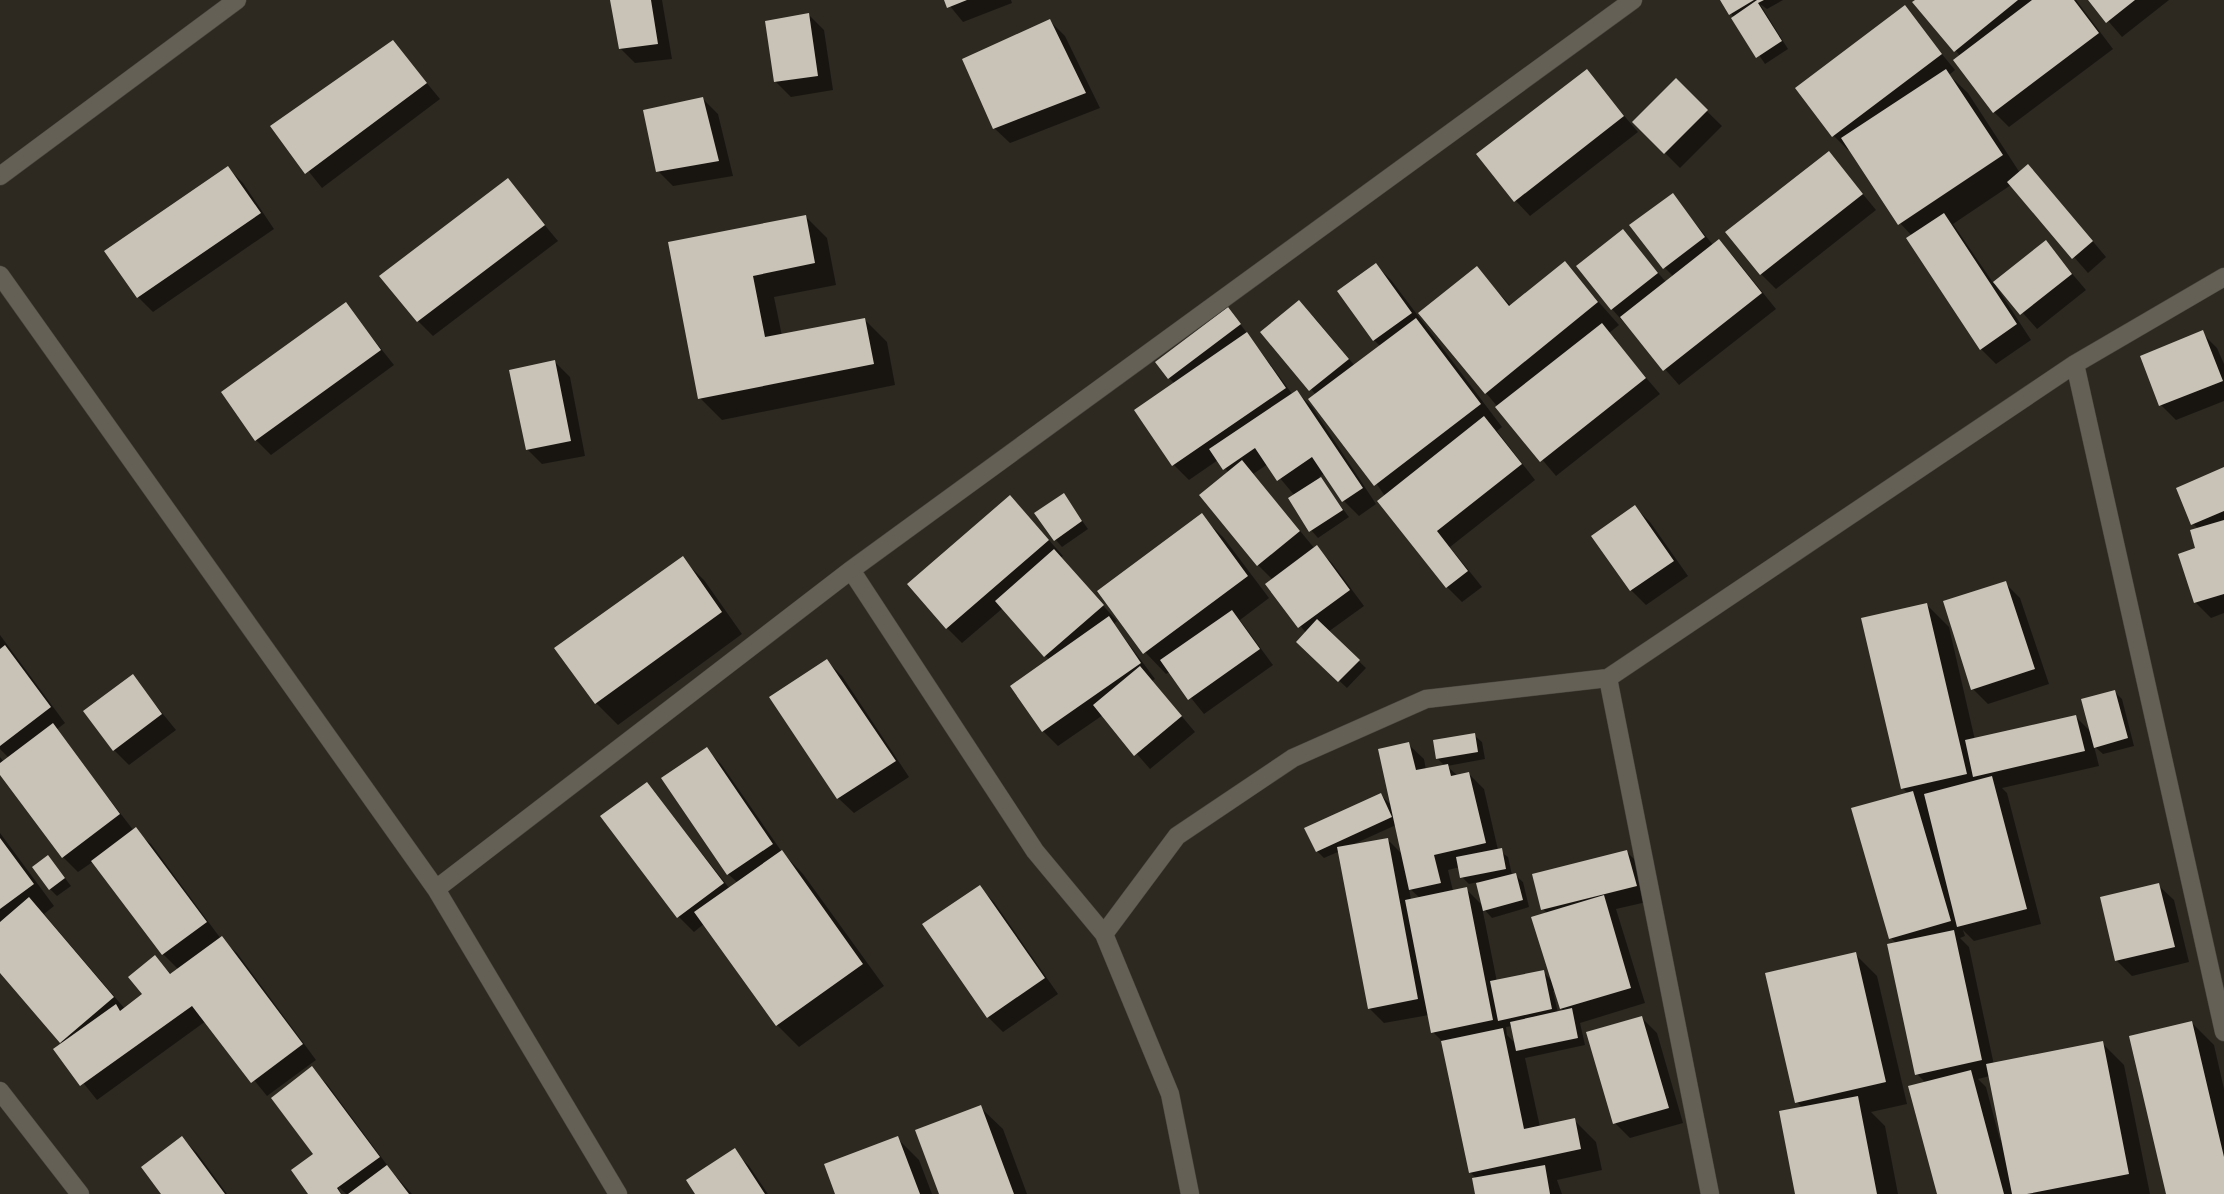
<svg xmlns="http://www.w3.org/2000/svg" width="2224" height="1194" viewBox="0 0 2224 1194" font-family="'Public Sans',sans-serif">
<style>
.shadow{fill:#0007;fill-rule:evenodd}
.building{fill:#c8c2b7}
.lines{fill:none;stroke-linecap:round;stroke-linejoin:round}
.minor-casing{stroke:#49453e;stroke-width:19}
.minor{stroke:#646056;stroke-width:18}
</style>
<rect width="100%" height="100%" fill="#2d2920"/>
<!-- shadow -->
<path class="shadow" d="M612,0h50l10,59 -37,4 -15,-15z
M945,0h66l1,3 -49,19z
M1722,0h61l-16,9 -7,-5 28,45 -23,15z
M1917,0h159l37,49 -104,78 -15,-15 -34,-56z
M2090,0h79l-47,37z
M1904,8l51,62 -6,5 19,18 52,80 23,9 63,75 -18,16 -77,-88 -58,39 41,60 52,-41 40,47 -49,39 -39,-44 -2,1 35,54 -35,24 -15,-15 -69,-113 -12,-13 -50,-74 -2,1 -15,-15z
M809,15l15,15 9,60 -42,7 -15,-15z
M1050,21l15,15 35,72 -90,35 -16,-15z
M393,42l47,57 -118,89 -49,-61z
M1586,71l52,61 -108,84 -15,-16z
M1676,81l46,45 -42,42 -46,-46z
M703,99l15,15 15,62 -60,10 -15,-15z
M1829,153l47,57 -100,79 -15,-15z
M228,168l15,15 31,46 -121,83 -15,-15z
M508,181l50,60 -125,95 -15,-15z
M1672,195l42,51 5,-5 15,16 42,52 -97,76 -67,-76 11,-77 43,50 8,-5 -10,-10z
M805,216l22,22 9,47 -62,12 8,39 83,-16 22,22 8,43 -173,35 -22,-22 -30,-155z
M1565,264l54,61 -10,8 7,6h-3l47,55 -104,82 -70,-83 -10,-124 35,37z
M1376,265l15,15 111,147 -5,4 38,49 -85,67 32,40 -20,15 -15,-15 -131,-192 -54,-63 52,-15 41,49 26,-19 -7,-7z
M346,305l48,60 -123,90 -15,-15z
M1235,317l58,78 4,-3 15,15 64,97 -17,12 -15,-15 -19,-28 -6,4 30,40 -31,21 -7,-8 -16,-34 -27,-32 -15,10 62,75 2,-1 15,15 32,43 -36,26 38,36 -19,20 -49,-46 8,-9 -39,-49 6,-4 -15,-15 -29,-92 -11,-13 -29,20 -15,-15 -38,-54 39,-27 -6,-6z
M2202,333l15,15 7,16v37l-48,19 -15,-15z
M555,362l15,15 15,79 -43,8 -15,-15z
M2224,469v144l-13,5 -16,-16 4,-73 -6,-5z
M1064,495l24,34 -26,18 -7,-8z
M1635,507l15,15 38,54 -42,29 -15,-15z
M1025,513l38,43 -3,2 57,63 -3,3 41,55 -3,2 43,51 -45,37 -47,-54 -45,31 -15,-15 7,-70 -47,-53 -41,35 -15,-15z
M1201,516l22,21 46,61 -29,22 33,45 -69,49 -34,-42 -4,2 -21,-22z
M682,559l22,21 38,54 -124,91 -22,-22 -39,-55z
M2005,583l15,15 29,86 -61,20 -15,-15z
M1927,605l22,22 26,113 101,-23 15,15 24,-40 7,7 12,47 -31,8 -9,-8 5,20 -97,22 5,5 34,131 -67,17 -11,-11 2,6 -5,2 9,9 25,118 108,-22 22,22 26,129h-212l-12,-111 -9,-9 -20,-130 -6,-6 18,-144 -6,-5zM1990,1076l13,63 -3,1 -14,-53 -8,-8z
M0,635l65,88 -9,7 78,101 17,13 70,95 16,14 79,107 -49,36 -61,-75 -109,79 -41,-51 7,-5 -63,-74v-137l54,73 -10,8 81,95 20,-15 10,-36 17,17 7,-5 -16,-16 -69,-93 -16,11 -15,-15 -63,-85v-15l4,5 5,-4 -9,-9z
M827,661l15,15 67,101 -55,36 -16,-15 -66,-100z
M132,676l44,54 -47,35 -15,-15z
M1474,735l8,7 3,17 -38,7 11,10 11,-2 15,15 14,61 10,7 4,18h3l8,7 6,25 -37,11 -10,-11 15,75 46,-10 10,10 -5,-68 -5,-5 84,-57 15,15 9,34 -35,8 29,94 -65,20 5,22 -60,13 15,69 34,-7 22,22 6,28 -45,10 5,14h-86l1,-15 -7,-7 -27,-130 -10,-10 -4,-17 -45,8 -15,-15 -29,-157 -16,7 -7,-7 64,-56 11,11 16,-62 16,15 2,11 19,-4 -7,-7zM1396,825l7,30 -16,-16 -33,5zM1460,867l2,10 7,7 9,-2 6,25 -18,-18 -13,2 -5,-21zM1409,888l11,10 -9,2zM1556,990l5,18 3,4 -6,1 -5,-22zM1512,1026l4,18 -9,-9 -1,-8z
M706,749l15,15 61,88 21,22 81,112 -85,61 -22,-22 -72,-102 -11,9 -15,-15 -32,-133 83,105 8,-6 -10,-9z
M55,865l16,21 -14,10 -7,-7z
M2158,885l16,15 15,62 -57,14 -15,-15z
M979,887l15,15 64,92 -55,38 -15,-15z
M1855,954l22,22 30,128 -36,8 14,14 13,68h-101l6,-86 -6,-6z
M1642,1018l15,15 26,90 -53,15 -15,-15z
M2192,1023l22,22 10,44v105h-56z
M312,1069l15,15 66,89 19,21h-66l-8,-8 3,8h-31l5,-39z
M981,1108l22,21 24,65h-86z
M182,1138l15,15 30,41h-63z
M897,1138l22,22 13,34h-95z
M734,1151l15,15 19,28h-71z"/>
<!-- building -->
<path class="building" d="M610,0h41l7,44 -39,5z
M944,0h23l-20,8z
M1720,0h34l-25,15z
M1757,0h7l-6,3 24,38 -26,17 -25,-40z
M1915,0h103l-64,52 -42,-50z
M2032,0h42l25,33 -106,80 -40,-53z
M2088,0h47l-29,23z
M1905,5l37,49 -110,83 -37,-49z
M809,13l9,63 -44,6 -9,-61z
M1050,19l36,74 -93,36 -31,-70z
M393,40l34,43 -122,91 -35,-48z
M1587,69l37,47 -110,86 -38,-48z
M1946,69l57,86 -105,70 -57,-87z
M1676,78l32,32 -44,44 -32,-32z
M703,97l16,64 -63,11 -13,-62z
M1829,151l34,43 -103,81 -35,-43z
M2028,164l65,77 -21,18 -65,-77z
M228,166l33,47 -124,85 -33,-47z
M508,178l37,47 -128,97 -38,-46z
M1673,193l32,44 -42,32 -34,-44z
M1944,213l73,111 -37,26 -74,-112z
M806,215l9,48 -62,13 12,61 100,-19 9,46 -176,35 -30,-157z
M1623,229l35,44 -47,37 -35,-44z
M1719,239l43,54 -99,78 -43,-54z
M2046,240l26,34 -52,41 -27,-33z
M1565,261l33,41 -113,92 -67,-81 59,-47 32,40z
M1376,263l36,50 -39,28 -36,-50z
M1299,300l50,59 -40,32 -49,-59z
M346,302l35,48 -126,91 -34,-49z
M1228,307l13,17 -73,55 -13,-17z
M1416,318l65,86 -107,82 -66,-87z
M1602,323l44,55 -106,84 -45,-55z
M2203,330l20,51 -64,25 -19,-50z
M1247,332l39,56 -114,78 -38,-56z
M555,360l16,81 -45,9 -17,-80z
M1297,390l66,98 -21,14 -30,-45 -35,24 -22,-33 -32,22 -14,-21z
M1484,416l38,48 -85,67 31,40 -22,17 -69,-87z
M1242,460l58,71 -43,35 -58,-71z
M2224,467v44l-33,14 -15,-37z
M1321,477l22,33 -34,22 -21,-34z
M1064,493l18,28 -28,20 -20,-28z
M1010,495l39,45 -103,89 -39,-45z
M1635,505l39,56 -44,30 -39,-55z
M1202,513l46,63 -105,78 -46,-63z
M2224,520v74l-30,9 -16,-49 17,-6 -5,-18z
M1317,545l33,45 -52,38 -33,-44z
M1054,549l50,56 -60,52 -49,-56z
M683,556l39,56 -127,92 -41,-56z
M2006,581l29,88 -64,21 -28,-89z
M1927,603l40,171 -66,15 -40,-171z
M1232,610l28,39 -72,51 -28,-40z
M1109,616l32,47 -99,69 -32,-46z
M1317,619l43,41 -22,22 -42,-40z
M5,645l46,62 -51,39v-97z
M827,659l69,102 -59,38 -68,-102z
M1140,666l42,50 -48,40 -41,-51z
M133,674l29,40 -49,37 -30,-40z
M2115,690l13,48 -34,10 -13,-49z
M2076,715l9,36 -112,26 -8,-37z
M53,723l67,91 -58,44 -62,-83v-12z
M1475,733l3,19 -42,7 -3,-19z
M1409,742l7,28 32,-6 3,12 18,-4 17,71 -52,12 7,28 -32,7 -31,-141z
M707,747l66,97 -46,31 -66,-97z
M1992,776l35,133 -70,18 -33,-133z
M647,782l77,101 -47,35 -77,-102z
M1913,791l38,130 -62,18 -38,-131z
M1381,793l11,24 -76,35 -12,-24z
M136,827l71,95 -45,33 -71,-94z
M0,838l34,46 -34,25z
M1388,838l30,161 -50,10 -31,-162z
M1502,848l4,21 -46,9 -4,-21z
M782,850l81,114 -87,62 -82,-114z
M1627,850l10,36 -96,24 -9,-36z
M48,855l17,23 -16,12 -17,-23z
M1516,873l7,27 -40,11 -7,-28z
M2159,883l16,64 -60,14 -15,-64z
M980,885l65,93 -58,40 -65,-94z
M1467,887l26,133 -62,13 -26,-133z
M1604,895l27,93 -71,21 -29,-92z
M29,897l85,100 -54,46 -60,-70v-51z
M1954,930l28,130 -67,15 -28,-131z
M222,936l81,108 -52,39 -59,-77 -112,80 -27,-37 63,-45 4,7 22,-17 -14,-17 27,-22 15,19z
M1856,952l30,130 -91,21 -30,-130z
M1544,970l8,39 -54,12 -8,-40z
M1572,1008l6,30 -62,13 -6,-29z
M1642,1016l27,92 -56,16 -27,-92z
M2192,1021l32,136v37h-58l-37,-158z
M1503,1028l21,101 51,-11 6,31 -112,24 -28,-132z
M2103,1041l26,133 -102,20h-15l-26,-130z
M312,1066l68,91 -43,31 4,6h-33l-17,-24 22,-16 -42,-56z
M1971,1070l33,124h-67l-29,-108z
M1858,1096l19,98h-82l-16,-83z
M981,1105l33,89h-75l-24,-64z
M182,1136l43,58h-64l-20,-27z
M898,1136l22,58h-85l-11,-30z
M735,1148l30,46h-70l-9,-14z
M387,1165l22,29h-61z
M1545,1165l5,29h-75l-3,-16z"/>
<g class="lines">
<!-- minor casing -->
<g class="minor-casing">
<path id="minor" d="M0,176l237,-176
M0,275l436,614 182,305
M2075,364l149,668
M851,570l184,281 69,83 66,160 20,100
M1608,678l102,516
M436,889l415,-319 782,-570
M1104,934l73,-98 116,-78 133,-59 182,-21 467,-314 149,-87
M0,1091l80,103"/>
</g>
<!-- minor -->
<use href="#minor" class="minor"/>
</g>
</svg>
